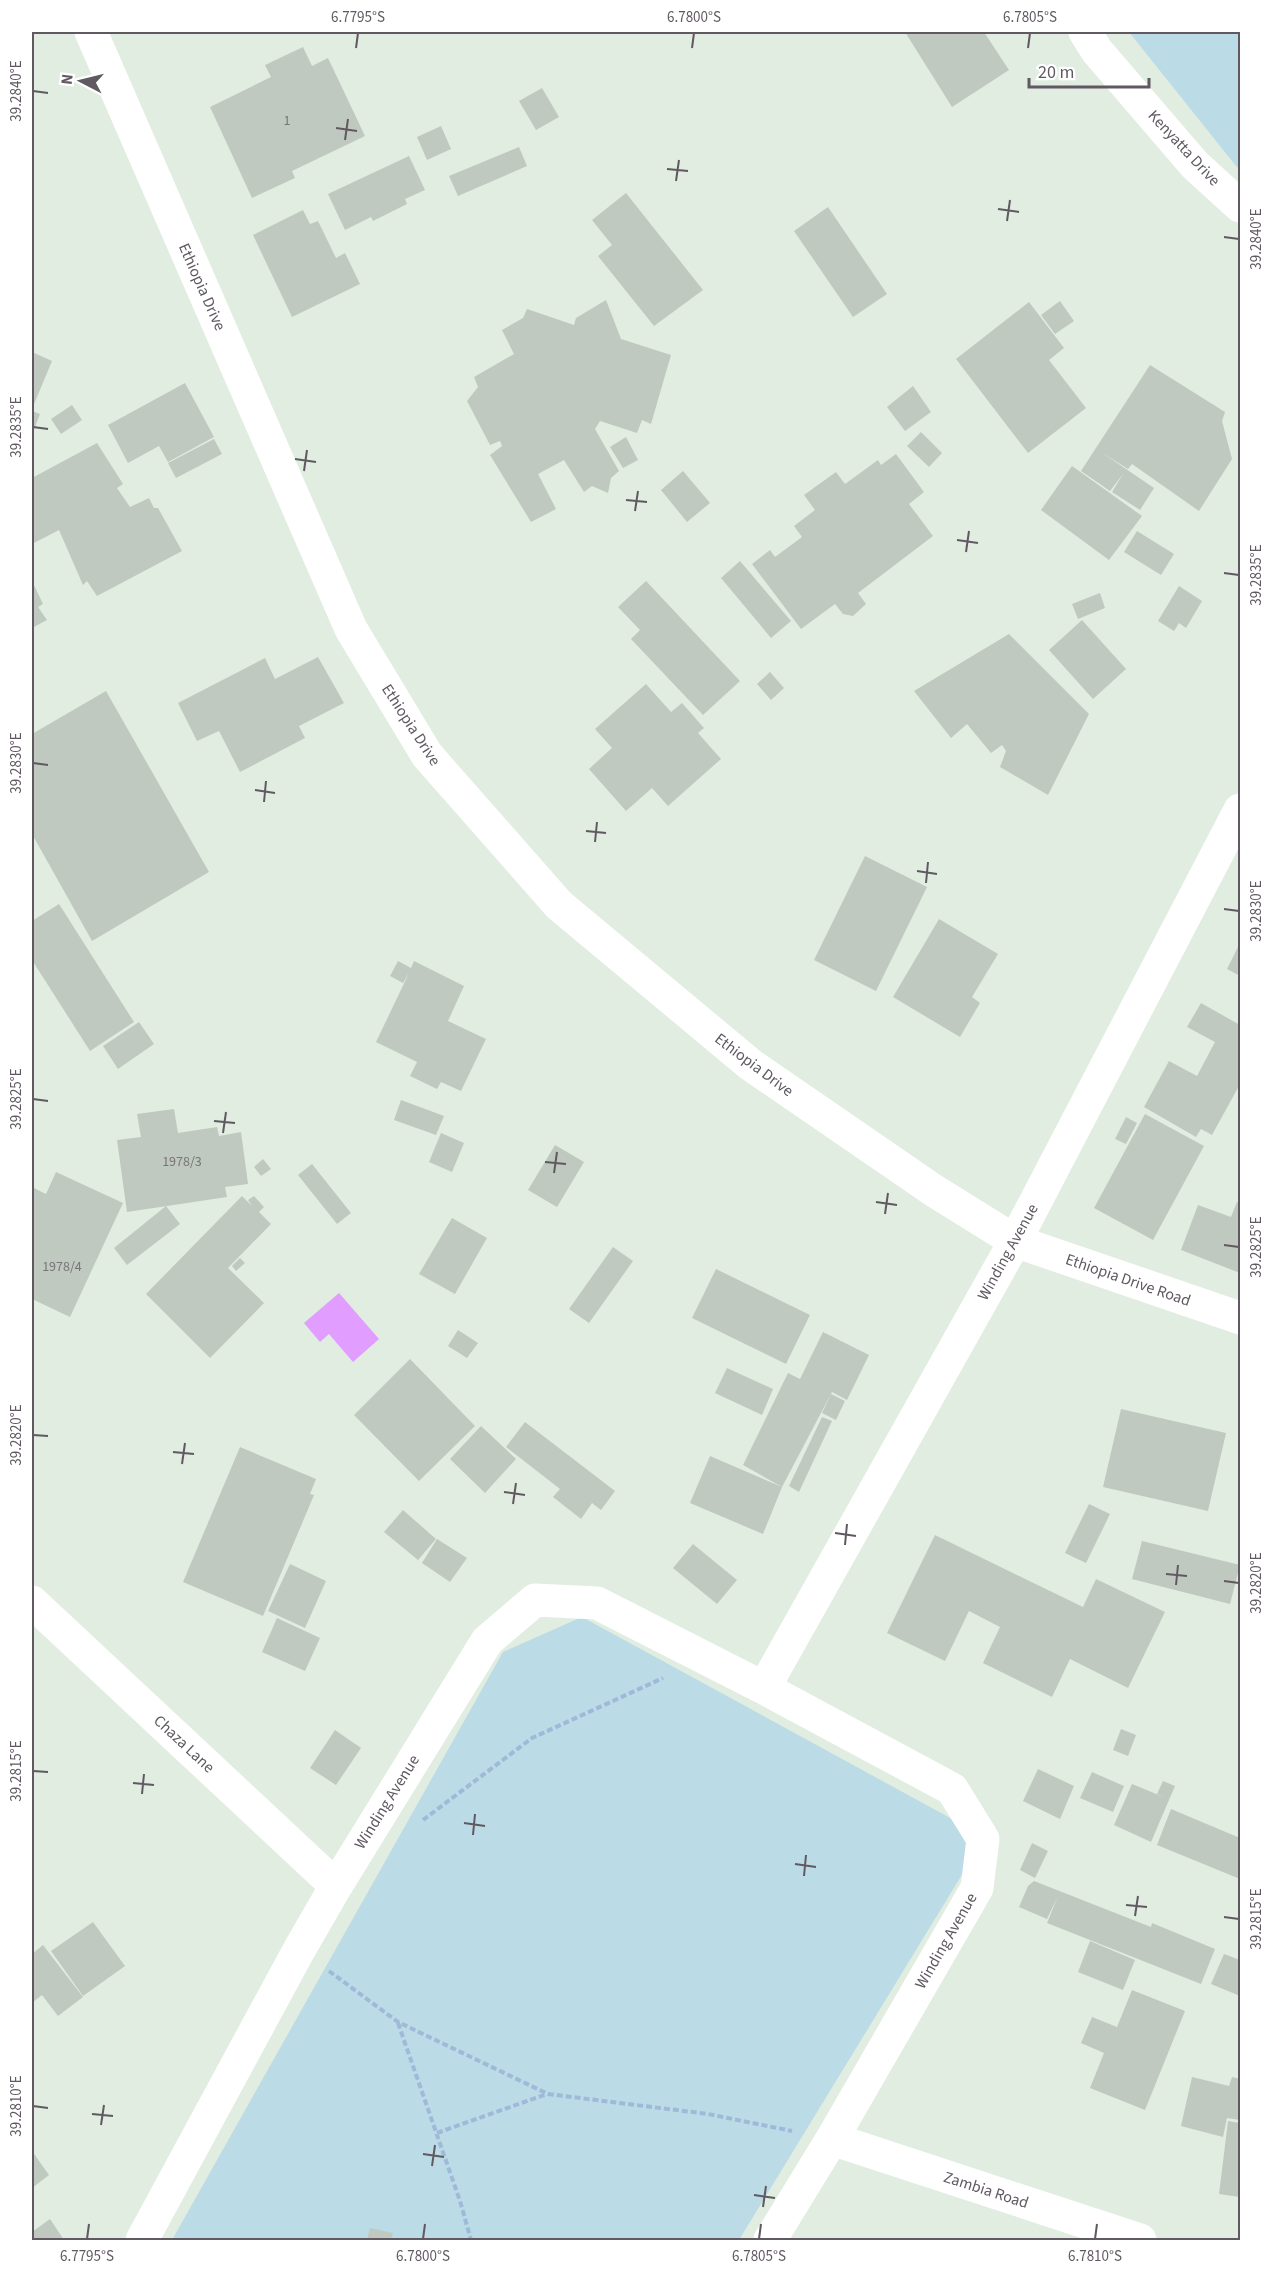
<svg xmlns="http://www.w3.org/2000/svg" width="1272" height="2272" viewBox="0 0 1272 2272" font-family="'Source Sans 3',sans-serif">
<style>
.green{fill:#bbdbe6}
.water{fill:#e19dff}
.building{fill:#c0c9bf}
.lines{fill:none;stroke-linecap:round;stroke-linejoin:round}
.path{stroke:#9ebad8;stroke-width:4;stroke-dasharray:6 3;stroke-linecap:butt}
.minor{stroke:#fff;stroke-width:33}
.ticks{fill:none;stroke:#605962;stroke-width:2}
.labels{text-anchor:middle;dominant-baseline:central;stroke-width:6;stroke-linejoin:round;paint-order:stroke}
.number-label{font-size:14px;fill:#787579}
.street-label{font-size:16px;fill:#605962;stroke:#fff}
.neatline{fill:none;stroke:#605962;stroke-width:2}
.ticks-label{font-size:15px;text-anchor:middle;fill:#605962}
</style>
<rect width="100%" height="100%" fill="#e0ede0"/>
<!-- green -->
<path class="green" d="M1129,32h111v137l-4,-3z
M582,1617l403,220 -246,403h-567l331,-588z"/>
<!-- water -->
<path class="water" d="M339,1293l40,46 -26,23 -24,-28 -9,8 -16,-19z"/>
<!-- building -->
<path class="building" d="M905,32h79l25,38 -57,37z
M303,47l9,19 16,-8 37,78 -73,35 3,7 -43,20 -42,-91 61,-30 -6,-12z
M542,88l17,29 -23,13 -17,-29z
M441,126l10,23 -24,11 -10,-23z
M519,147l8,19 -69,30 -9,-20z
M409,156l16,34 -20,9 2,5 -34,17 -2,-4 -26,13 -17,-36z
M626,193l77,97 -49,36 -56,-70 14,-11 -20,-25z
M828,207l59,87 -34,23 -59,-86z
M303,210l7,14 8,-3 18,37 9,-5 15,31 -68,33 -39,-82z
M606,300l15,39 50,16 -20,69 -9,-4 -5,13 -37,-12 -5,8 24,42 -8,7 -3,15 -16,-7 -8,6 -20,-32 -26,14 18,35 -25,13 -41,-67 12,-9 -2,-5 -10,4 -23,-44 11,-14 -4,-10 40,-23 -12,-24 21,-12 4,-9 47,16 2,-7z
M1060,301l14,20 -19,13 -14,-19z
M1029,302l35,46 -15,12 37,48 -58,45 -72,-94z
M32,352l20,9 -20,48z
M1150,365l75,47 -3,9 10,38 -33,52 -67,-47 -4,5 -27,-17 53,36 -14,22 -28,-18 11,-18 -13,17 -29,-20z
M185,383l29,54 -46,25 -9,-16 -31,17 -20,-38z
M913,386l18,26 -26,19 -18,-24z
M72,405l10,15 -21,14 -10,-15z
M32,411l8,3 -8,21z
M921,432l21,21 -13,14 -22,-21z
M626,437l12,23 -15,8 -13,-21z
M214,439l8,15 -46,24 -8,-15z
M97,443l26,41 -6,4 13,19 19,-9 5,10h4l24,43 -85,45 -10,-15 -4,4 -24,-55 -27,14v-66z
M896,454l28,38 -15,12 24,32 -75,57 8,11 -13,12 -10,-2 -8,-10 -34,25 -49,-65 18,-14 5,7 27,-20 -8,-11 21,-16 -11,-15 32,-23 9,12 33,-24 3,5z
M1072,466l70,50 -33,44 -68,-50z
M683,471l27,32 -23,19 -26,-32z
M1137,531l37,23 -13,21 -37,-23z
M740,561l51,60 -20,17 -50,-60z
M32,581l11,23 -5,3 9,13 -15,8z
M646,581l94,100 -37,34 -72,-76 9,-9 -22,-23z
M1179,586l23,15 -16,27 -7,-5 -5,8 -16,-10z
M1100,593l5,15 -27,11 -6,-15z
M1082,620l44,49 -33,30 -44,-49z
M1009,634l80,80 -41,81 -48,-28 6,-16 -4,-6 -11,8 -24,-29 -16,14 -37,-47z
M318,657l26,46 -45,23 6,12 -65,34 -21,-41 -22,10 -19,-38 87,-45 10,21z
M770,672l14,16 -13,12 -14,-16z
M646,684l25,28 11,-9 22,25 -6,5 23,26 -53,47 -16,-18 -26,23 -37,-42 23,-21 -17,-19z
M106,691l103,181 -117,69 -60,-107v-100z
M865,856l62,31 -51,104 -62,-31z
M59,904l75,118 -44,29 -58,-91v-39z
M939,919l59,35 -26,43 8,6 -20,34 -67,-40z
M1240,943v33l-13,-7z
M398,961l13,7 3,-7 50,25 -16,35 38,18 -25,52 -20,-9 -4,7 -27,-13 7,-14 -41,-20 33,-69 -6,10 -13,-7z
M1201,1003l39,22v59l-28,51 -11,-6 -5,8 -52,-30 25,-46 28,15 18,-34 -28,-15z
M139,1022l15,22 -36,25 -15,-23z
M401,1100l43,16 -8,19 -42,-15z
M174,1109l4,24 39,-6 2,9 22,-4 7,52 -23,3 2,10 -100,15 -10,-72 24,-3 -4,-23z
M1145,1114l59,32 -51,94 -59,-32z
M1126,1117l11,6 -11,21 -11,-5z
M441,1133l23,10 -12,29 -23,-10z
M555,1145l29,17 -27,45 -29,-17z
M263,1159l8,10 -10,7 -7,-9z
M312,1164l39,49 -14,11 -39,-49z
M56,1172l67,31 -53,114 -38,-18v-64l2,-5 -2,-1v-42l14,7z
M242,1196l10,10 -4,-6 6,-4 10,11 -5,5 12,12 -43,44 36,35 -54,55 -64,-64z
M1237,1202l3,1v70l-59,-23 17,-45 33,12z
M166,1206l14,18 -53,41 -13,-17z
M452,1218l35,20 -32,56 -36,-20z
M613,1247l20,14 -44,62 -20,-14z
M240,1258l5,5 -9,8 -4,-5z
M716,1269l94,46 -24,49 -94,-46z
M458,1330l20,13 -11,15 -19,-12z
M823,1332l46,23 -22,45 -15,-8 -50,95 -39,-22 45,-92 12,6z
M410,1359l65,67 -56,55 -65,-66z
M727,1368l46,21 -11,26 -47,-22z
M831,1394l14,7 -9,19 -14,-7z
M1121,1409l105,24 -18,78 -105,-24z
M822,1417l10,4 -33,71 -10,-6z
M525,1422l90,69 -14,19 -9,-7 -11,16 -28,-22 7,-8 -54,-42z
M481,1426l35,33 -31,34 -35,-34z
M240,1447l76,32 -6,15 4,1 -51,121 -80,-34z
M710,1456l72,31 -19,47 -73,-31z
M1089,1504l21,10 -24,49 -21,-10z
M403,1510l33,29 -18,21 -34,-28z
M935,1535l148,72 13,-28 69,33 -37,76 -58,-29 -18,38 -69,-34 17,-36 -31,-16 -24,50 -58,-28z
M437,1539l30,19 -17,24 -28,-19z
M1142,1541l98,24 -10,39 -98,-25z
M693,1544l44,36 -20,24 -44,-36z
M290,1564l36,17 -21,47 -37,-17z
M277,1618l43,20 -15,33 -43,-19z
M1121,1729l15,6 -8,21 -15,-6z
M335,1730l26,18 -25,37 -26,-17z
M1038,1769l36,17 -14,33 -37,-18z
M1092,1772l32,14 -11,26 -33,-14z
M1163,1781l12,5 -24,56 -37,-17 18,-41 34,14 -9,-4z
M1171,1809l69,29v41l-83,-34z
M1032,1843l16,8 -13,27 -15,-8z
M1034,1881l117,46 1,-4 63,26 -14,35 -154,-61 11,-27 -11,23 -28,-12 9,-21z
M93,1922l32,44 -42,30 -32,-45z
M1090,1941l45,19 -12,30 -45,-18z
M43,1945l40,52 -25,19 -16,-21 -10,8v-49z
M1224,1954l16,6v36l-29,-12z
M1132,1990l53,21 -40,99 -55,-22 14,-35 -23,-10 11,-26 25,10z
M1192,2077l37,9 3,-9 8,2v41l-13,-2 -4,19 -42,-11z
M1228,2121l12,2v74l-21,-3z
M32,2151l17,24 -17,13z
M50,2219l14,21h-32v-8z
M370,2228l23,5 -2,7h-24z"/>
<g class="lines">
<!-- path -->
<path class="path" d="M423,1820l109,-82 131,-60
M329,1971l69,51 150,72 160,20 84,17
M398,2023l62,178 11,39
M437,2133l110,-39"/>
<!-- minor -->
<path class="minor" d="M91,32l260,597 76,126 132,150 192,160 182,125 82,51 225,77
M1085,32l12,19 98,114 45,41
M32,1602l304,284
M764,1688l251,-447 225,-431
M832,2139l308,101
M142,2240l157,-290 37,-64 151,-245 48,-41 62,3 167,85 188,101 31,50 -6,49 -145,251 -62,101"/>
</g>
<!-- ticks -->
<path class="ticks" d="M356,48l2,-15M692,48l2,-15M1028,48l2,-15M33,91l15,2M336,128l21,3M345,140l3,-21M667,169l21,2M676,181l3,-21M998,209l21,3M1007,221l3,-21M1224,237l15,2M33,427l15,2M295,459l21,3M304,471l3,-21M626,500l21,2M635,511l3,-20M957,540l21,3M966,552l3,-21M1224,573l15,2M33,763l15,2M255,790l20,3M264,802l2,-21M586,831l20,2M595,842l2,-20M917,871l20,3M926,883l2,-21M1224,909l15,2M33,1099l15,2M214,1121l21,2M223,1133l3,-21M545,1162l21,2M554,1173l3,-21M876,1202l21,3M885,1214l3,-21M1224,1245l15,2M33,1435l15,1M173,1452l21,2M182,1464l3,-21M504,1492l21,3M513,1504l3,-21M835,1533l21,3M845,1545l2,-21M1166,1574l21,2M1224,1581l15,2M1176,1585l2,-20M33,1771l15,1M133,1783l21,2M142,1794l2,-20M464,1823l21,3M473,1835l2,-21M795,1864l21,3M804,1876l2,-21M1126,1905l21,2M1135,1916l3,-20M1224,1917l15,2M33,2106l15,2M92,2114l21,2M101,2125l3,-20M423,2154l21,3M432,2166l3,-21M754,2195l21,3M763,2207l3,-21M87,2239l2,-15M423,2239l2,-15M759,2239l2,-15M1095,2239l2,-15"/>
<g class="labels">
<!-- number labels -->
<g class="number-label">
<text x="287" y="121">1</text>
<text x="182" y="1162">1978/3</text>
<text x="62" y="1267">1978/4</text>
</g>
<!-- street labels -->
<g class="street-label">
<text transform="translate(1184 148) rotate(47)">Kenyatta Drive</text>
<text transform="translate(202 287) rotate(66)">Ethiopia Drive</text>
<text transform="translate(411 725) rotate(57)">Ethiopia Drive</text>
<text transform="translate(754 1065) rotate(37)">Ethiopia Drive</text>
<text transform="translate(1008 1252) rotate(-61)">Winding Avenue</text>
<text transform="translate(1128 1280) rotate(19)">Ethiopia Drive Road</text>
<text transform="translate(184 1744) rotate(43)">Chaza Lane</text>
<text transform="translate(387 1802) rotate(-58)">Winding Avenue</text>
<text transform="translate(946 1941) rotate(-60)">Winding Avenue</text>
<text transform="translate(986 2190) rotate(18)">Zambia Road</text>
</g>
</g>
<!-- border -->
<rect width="1272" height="2272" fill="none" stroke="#ffffff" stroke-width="66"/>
<!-- north arrow -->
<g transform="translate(81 81) rotate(277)" stroke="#ffffff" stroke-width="4.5" paint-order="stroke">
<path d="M0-4.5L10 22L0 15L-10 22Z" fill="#605962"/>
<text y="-9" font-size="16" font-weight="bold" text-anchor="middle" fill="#605962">N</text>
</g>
<!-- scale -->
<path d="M1029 78v9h120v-9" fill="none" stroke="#605962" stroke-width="3"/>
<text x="1038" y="78" font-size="18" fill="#605962" stroke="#ffffff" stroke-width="4.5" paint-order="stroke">20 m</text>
<rect x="33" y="33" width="1206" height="2206" class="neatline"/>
<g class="ticks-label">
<text x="358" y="22">6.7795°S</text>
<text x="694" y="22">6.7800°S</text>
<text x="1030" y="22">6.7805°S</text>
<text transform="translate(16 91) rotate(-90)" y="5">39.2840°E</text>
<text transform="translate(1256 239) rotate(-90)" y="5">39.2840°E</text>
<text transform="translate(16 427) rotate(-90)" y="5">39.2835°E</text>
<text transform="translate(1256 575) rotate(-90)" y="5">39.2835°E</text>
<text transform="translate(16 763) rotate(-90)" y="5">39.2830°E</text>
<text transform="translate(1256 911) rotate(-90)" y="5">39.2830°E</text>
<text transform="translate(16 1099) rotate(-90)" y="5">39.2825°E</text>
<text transform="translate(1256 1247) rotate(-90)" y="5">39.2825°E</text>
<text transform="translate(16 1435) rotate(-90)" y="5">39.2820°E</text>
<text transform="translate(1256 1583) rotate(-90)" y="5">39.2820°E</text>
<text transform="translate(16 1771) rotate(-90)" y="5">39.2815°E</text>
<text transform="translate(1256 1919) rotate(-90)" y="5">39.2815°E</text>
<text transform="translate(16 2106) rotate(-90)" y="5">39.2810°E</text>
<text x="87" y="2261">6.7795°S</text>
<text x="423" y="2261">6.7800°S</text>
<text x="759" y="2261">6.7805°S</text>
<text x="1095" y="2261">6.7810°S</text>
</g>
</svg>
